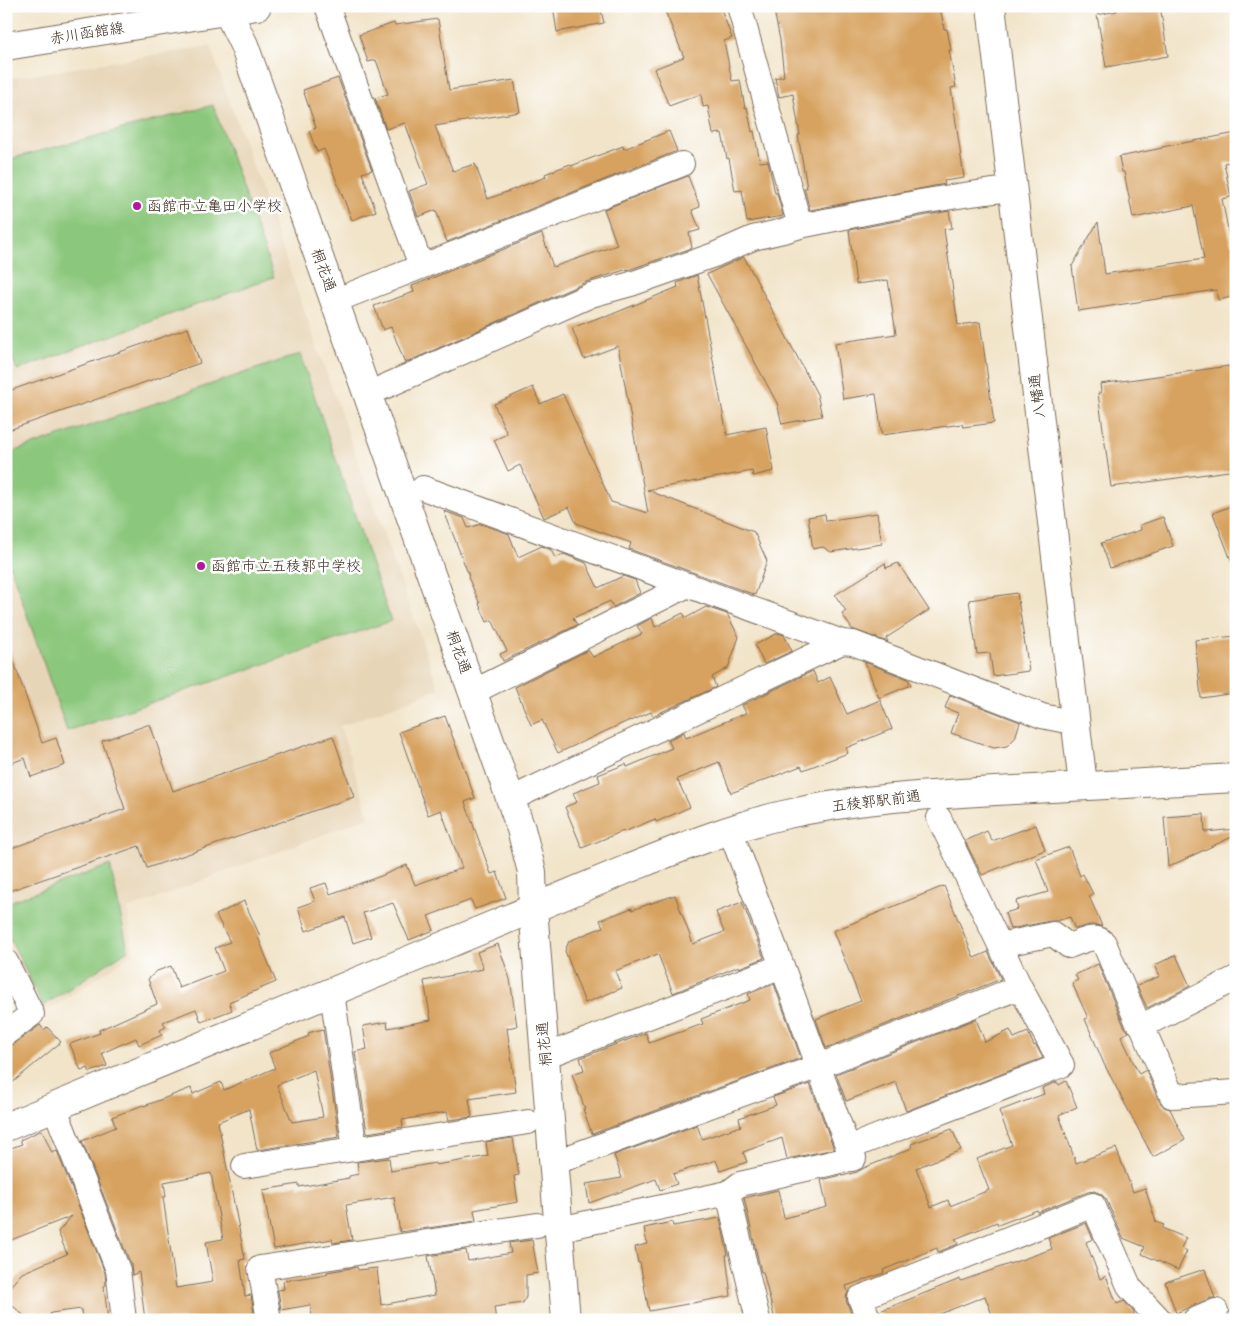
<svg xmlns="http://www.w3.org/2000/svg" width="1242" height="1326" viewBox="0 0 1242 1326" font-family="Sriracha,'Klee One',sans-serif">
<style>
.built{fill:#e7d5b7}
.green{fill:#8bc77c;stroke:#63784d}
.building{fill:#d7a25e;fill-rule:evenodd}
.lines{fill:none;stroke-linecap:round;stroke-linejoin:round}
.street-casing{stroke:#7b6b5a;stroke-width:26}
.secondary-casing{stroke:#7b6b5a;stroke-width:30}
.street{stroke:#fff;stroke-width:24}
.secondary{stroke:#fff;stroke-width:28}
.poi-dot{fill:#b5179e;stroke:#fff;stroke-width:2}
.labels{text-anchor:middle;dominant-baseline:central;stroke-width:5;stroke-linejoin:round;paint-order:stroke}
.street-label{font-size:15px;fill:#3b2a1e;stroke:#fff}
.poi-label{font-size:15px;fill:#3b2a1e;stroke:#fff;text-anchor:start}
</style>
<rect width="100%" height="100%" fill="#fff"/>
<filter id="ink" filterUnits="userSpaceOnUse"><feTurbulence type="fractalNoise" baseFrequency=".02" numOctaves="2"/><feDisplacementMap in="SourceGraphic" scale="10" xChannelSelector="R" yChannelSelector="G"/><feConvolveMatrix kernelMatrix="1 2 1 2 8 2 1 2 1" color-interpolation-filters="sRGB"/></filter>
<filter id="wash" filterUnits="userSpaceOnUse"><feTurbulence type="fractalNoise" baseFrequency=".0096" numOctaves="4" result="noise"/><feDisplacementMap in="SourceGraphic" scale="20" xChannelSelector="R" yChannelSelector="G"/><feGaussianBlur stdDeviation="1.12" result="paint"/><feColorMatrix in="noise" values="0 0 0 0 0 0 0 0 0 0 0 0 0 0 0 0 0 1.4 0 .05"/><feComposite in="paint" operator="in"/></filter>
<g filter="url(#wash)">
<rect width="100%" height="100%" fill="#f1e4c9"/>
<!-- built -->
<path class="built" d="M210,46l229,643 -99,37 29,91 -241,92 5,45 -92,61 -35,-69v-867z"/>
<!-- green -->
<path class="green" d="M213,105l61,172 -257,93 -11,-30v-180z
M300,354l91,267 -324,110 -61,-177v-100z
M110,865l18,85 -85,56 -37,-76v-27z"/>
<g id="blocks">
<!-- building -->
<path class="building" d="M553,6h47l4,17 -47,9z
M663,6h57l12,32 -8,3 8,40 8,-1 5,28 2,-1 5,25 2,-1 6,31 8,-1 7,32h2l6,23 -36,6 -5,-32 -7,1 -6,-33 -2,1 -5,-26 -9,1 -5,-28 -5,1 -2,-13 -32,12 -15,-37 30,-12z
M773,6h167l4,23h3l4,21h-2l7,37 -5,1 13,90 -20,3 1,3 -135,26 -6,-22h3l-9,-53h2l-7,-41 -14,3 -4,-19 9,-2 -4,-36z
M1117,6h43l8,50 -62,11 -9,-52 20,-4z
M438,19l11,71 65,-10 6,32 -85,14 18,45 22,-7 13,35 58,-22 -1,-3 25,-10 1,2 52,-20 1,3 45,-18 8,20 -230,91 -11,-32 -18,7 -9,-26 19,-7 -23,-61 -19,6 -11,-31 13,-4 -12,-34 -8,2 -9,-27 35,-12 1,2z
M338,78l34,92 -10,3 14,38 -24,9 -28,-71 -7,3 -8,-21 7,-3 -13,-38z
M1236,133v28l-12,2 7,34 -9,2 9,46 2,-1 3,13v39l-18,4 -2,-10 -138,21 -6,-45 26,-44 7,52 99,-15 -11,-53 -60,12 -9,-46h-2l-3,-15 43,-9v-1z
M688,176l12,31 -8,3 8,20 -11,3 3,15 -64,22v-1l-42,13 -181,81 -14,-36 -8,3 -9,-24 40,-14 -2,-6 130,-52 11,33 64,-22 -13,-36z
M949,211l3,17 -8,1 14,96 22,-3 14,101 -31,4 -1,-3 -80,11 -6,-41 -33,5 -8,-56 61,-9 -8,-54 -32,4 -7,-54z
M744,257l73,137 5,22 -40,8 -5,-21 -70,-129z
M697,275l30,160 39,-8 8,44 -21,5 -1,-5 -105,19 107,42 13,29 -12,34 -126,-46 2,-6 -55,-20 -7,-16 -25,11 -24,-53 -12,6 -14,-31 13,-6 -13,-30 39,-17 7,17 23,-10 48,108 37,11 -30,-167 -34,13 -12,-31 31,-12v2l75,-31 -1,-4z
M188,328l12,35 -194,68v-39z
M1236,365v105l-125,17 -13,-94h3l-1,-9z
M1236,504v64h-2l-21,-55z
M444,511l20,7 4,10 13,-4 28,10 9,23 24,-11 9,4 4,8 9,-4 22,9 12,25 25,-12 12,4 5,13 -27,14 -3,-6 -37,17 4,7 -74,36 -3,-7 7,-3 -15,-31 -5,2 -8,-18h1l-12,-27 1,-1z
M877,513l5,31 -51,8 -8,-5 -10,2 -5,-32 17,-3 1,7z
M1163,517l10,29 -63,22 -9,-25 40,-13 -1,-5z
M885,563l1,5 12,-5 31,47 -43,28 2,4 -36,-13 -10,-15 4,-3 -11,-16z
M1017,593l12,78 -36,5 -3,-23 -13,1 -8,-54z
M706,607l21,7 12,23 -11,31 -16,9 4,10 -59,27 -4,2 -2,-4 -20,9 -1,-1 -72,33 -16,-33 -11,5 -16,-38 73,-37 5,7 49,-23 -5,-8 15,-8 3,9 28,-14 3,5z
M778,633l6,2 8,16 -28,13 -9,-19z
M1236,636v19h-3l3,27v11l-35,5 -6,-58z
M6,648h3l33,95 14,-5 9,27 -34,12 -6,-19 -19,7z
M865,662l43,17 3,6 -32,13z
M813,671l5,12 12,-6 17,37 33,-14 12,29 -46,19 2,5 -45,17 -2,-4 -70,27 -12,-31 -42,17 13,28 -34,15 -1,-3 -31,13 -1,-1 -41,17 -17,-41 12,-5 -4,-9 27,-11 -2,-7 28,-11 1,3 45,-19 -4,-8 16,-8 2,6 60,-25 -4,-8z
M950,695l70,27 -5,16 -8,8 -13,2 -43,-15 7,-20 -13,-5z
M445,716l30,82 -10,4 26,72 6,-2 9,26 -31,11 -4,-9 -43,16 6,14 -25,10 -16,-37 -30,10 8,24 -18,6 -8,-26 -39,14 -8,-24 17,-6 -5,-13 16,-5 4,11 51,-18 26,-11 8,20 47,-17 -21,-58 -13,5 -29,-83z
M150,724l23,67 160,-55 21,61 -207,71 -8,-22 -133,46v-42l119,-41 -23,-68z
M1204,814l1,18 31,-3v6l-68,32 -4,-50z
M1036,825l9,25 -49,19 -14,6 -17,-34 22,-10 5,10z
M1069,847l11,29 3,-2 10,20 -4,2 13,30 -12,-1 -15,4 -5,-12 -13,4h-7l-40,8 -5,-16 13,-4 -2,-8 32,-9 -12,-33z
M944,886l30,72 14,-6 13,27 -175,69 -10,-29 45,-18 -28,-70z
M675,895l18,49 31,-12 -8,-20 26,-10 22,56 -25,10v-2l-66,27 -15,-39 -43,17 7,17 -37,15 -20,-52 4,-10 34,-14 -3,-7 32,-12v2z
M244,901l16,35 -2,1 18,45 -47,20 3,8 -31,12 -5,-13 -33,13 3,5 -6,3 2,5 -23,10 -3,-7 -34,15 5,13 -17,6 -2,-4 -7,3 -11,-27 30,-11 -1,-3 58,-26 -9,-25 9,-8 14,-5 8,22 45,-17 -9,-23 15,-6 -14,-27z
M498,944l12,35 7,47 -10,2 9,64 -47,7 3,18 -23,3 -2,-8 -45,8 1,7 -36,6 -12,-81 12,-3 -4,-23 24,-4 1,6 43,-8 -7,-39 59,-12 -6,-17z
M1176,955l14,31 -43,22 -10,-22 23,-10 -5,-11z
M1098,964l26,62 5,6 -8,4 18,38 7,-4 13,31 5,6 6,2 15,31 -32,17 -49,-93 -19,-45 3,-1 -16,-35 6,-3 -3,-5z
M774,984l27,74 -209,76 -9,-25h2l-13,-35 12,-4 -4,-12 66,-25 3,10 54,-19 -2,-5 49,-19 -2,-6z
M976,1019l9,23 25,-12 4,8 14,-6 6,14 2,-1 7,13 -137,53 -10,-29 -50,19 -10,-27z
M40,1025l4,5 3,-3 14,15 -55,46v-41l8,-3z
M323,1029l16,108 -82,13 -8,-41 -31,13 27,137 -5,1 5,36 6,-1 4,25h-110l-6,-48 -7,3 -1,-10 -49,-124 34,-14 -4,-10 31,-12 1,1 47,-18 2,6 28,-12 3,8 51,-22 -6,-15 40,-17 -1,-3zM314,1070l9,47 -31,5 -15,-37zM211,1173l12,66 -17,3 7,40 -37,6 -13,-91h3l-2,-15z
M1066,1081l11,26 -18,8 17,48 40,-15 17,44 12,-4 11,34 8,3 -2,3 24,10 -5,10 6,3 -9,19 -36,-16 3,-7 -22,-9 -17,-39 -5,-5 -7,-3 -6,1 -50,20 -1,-2 -39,15 -1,-3 -42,17 3,5 -20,8 -1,-4 -54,22 1,3 -38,13 2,6 -2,5 1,6 7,17h-79l-12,-48h-2l-17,-74 34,-8 6,28 43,-11 -6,-27 21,-5v1l15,-4 7,-4 48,-20 -1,-4 41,-15 9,21 -45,18 15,39 17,-7 2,6 39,-16 -12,-31 35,-14 -13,-34 45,-17 -2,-6 15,-6 2,3z
M810,1084l24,65 -47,10 -5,-21 -39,14 4,10 -27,9 -4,-11 -43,14 4,10 -9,3 -8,3 -4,-11 -67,24 -3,-19 36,-6 -8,-23 83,-30 5,14 39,-13 -2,-8 37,-13 -3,-8z
M42,1130l10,23 5,-2 48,122 1,12 -2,1 4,34h-26l-1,-11 -30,4 -6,7h-16l-23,-20v-9l16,-18 45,-19 -9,-22 14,-16 -66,26v-92l16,-6 -2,-4z
M513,1138l6,37 -5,1 4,26 -44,8 2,11 -76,11 -6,-35 -48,8 6,35 -19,3 -1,-4 -58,10 -11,-59 36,-6v3l50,-9v-2l10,-2 -2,-12 32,-4 2,13 44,-8 1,2 52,-9 -2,-14z
M720,1218l8,37h-2l5,41 -82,15 -9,-48h-2l-3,-16 12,-3 -3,-16 28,-6 1,4z
M1086,1223l7,16 -7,3 14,37 6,-3 11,28 7,-3 9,10 3,9h-142l-9,-24 -60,24h-43l-2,-9 80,-32 1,2 91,-32 -4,-11z
M532,1240l6,33 -12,2v22l-3,6 -29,4 2,13h-183l-3,-15 -29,5 -3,-20 6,-1 -1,-8 44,-7v-2l30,-5 1,3 19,-2 4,37 54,-10 -7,-39 38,-6 2,11 43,-8 -2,-10z
M1205,1269l10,29h-4l-35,15 -11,-31z"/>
</g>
</g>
<g filter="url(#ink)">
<use href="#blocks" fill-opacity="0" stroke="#7b6b5a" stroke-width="1"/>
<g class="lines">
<!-- street casing -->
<g class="street-casing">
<path id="street" d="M327,6l94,260
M739,6l61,220
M334,301l348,-137
M368,394l223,-99 40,-11 83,-29 39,-17 34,-8 13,-4c71,-14 141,-30 212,-37
M423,488l419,154 11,1 189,73 34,7
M473,692l215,-107
M511,799l331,-157
M730,830l52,136 70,193
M1000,945l53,-11 16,12c12,-4 26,-13 35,-3l33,78 5,5 30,70 64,-4
M6,962l26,52 -26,19
M332,993l23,156
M1142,1026l94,-48
M545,1056l237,-90
M54,1106l64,164 6,50
M848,1148l214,-83 -42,-78 -81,-169
M553,1163l266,-97 201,-79
M244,1166l284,-44
M728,1193l30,127
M559,1229l169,-36 12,-9 114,-26
M269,1320l-9,-52 277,-43
M869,1320l-9,-22 233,-93 37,83 30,32
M1195,1320l21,-9"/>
</g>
<!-- secondary casing -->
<g class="secondary-casing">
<path id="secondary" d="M225,6l19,39 277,784 11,43 1,36 33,412
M991,6l92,779
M6,46l251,-40
M6,1127c140,-59 281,-115 420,-174 68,-29 136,-57 204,-85 50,-20 101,-41 153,-53 70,-16 142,-20 213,-24 80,-5 160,-9 240,-13"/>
</g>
<!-- street -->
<use href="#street" class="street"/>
<!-- secondary -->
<use href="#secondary" class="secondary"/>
</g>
</g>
<!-- markers -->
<g class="poi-dot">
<circle cx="137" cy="206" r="5"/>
<circle cx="201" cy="566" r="5"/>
</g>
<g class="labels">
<!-- street labels -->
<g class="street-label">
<text transform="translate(87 33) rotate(-9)">赤川函館線</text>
<text transform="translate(324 270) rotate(70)">桐花通</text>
<text transform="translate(1037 396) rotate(-97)">八幡通</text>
<text transform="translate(459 652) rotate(70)">桐花通</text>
<text transform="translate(876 801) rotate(-7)">五稜郭駅前通</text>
<text transform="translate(544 1044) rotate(-95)">桐花通</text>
</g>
<!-- poi labels -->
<g class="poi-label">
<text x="147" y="206">函館市立亀田小学校</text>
<text x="211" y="566">函館市立五稜郭中学校</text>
</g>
</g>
<!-- margin -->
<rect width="1242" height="1326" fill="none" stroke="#fff" stroke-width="25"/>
</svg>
